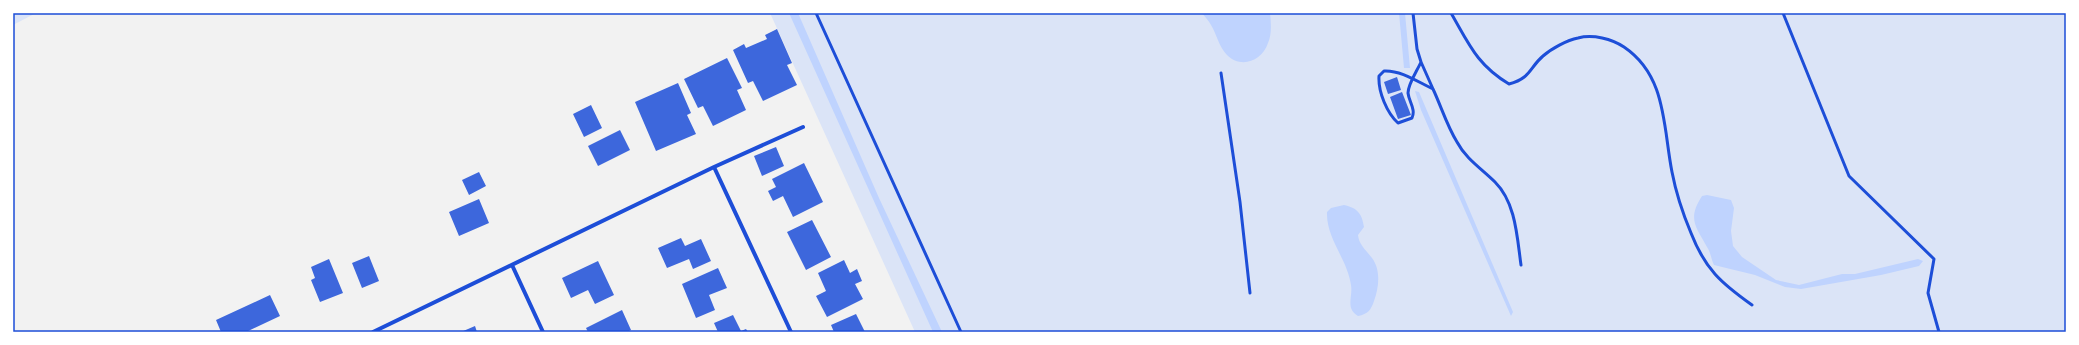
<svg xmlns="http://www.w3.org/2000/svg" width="2079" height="345" viewBox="0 0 2079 345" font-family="'Varela Round',sans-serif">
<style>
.green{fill:#dbe4f7}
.water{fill:#bfd3fe}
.building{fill:#3d67dc}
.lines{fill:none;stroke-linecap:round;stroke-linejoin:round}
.service{stroke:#1d4ed8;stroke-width:3}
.minor{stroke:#1d4ed8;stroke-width:4}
.neatline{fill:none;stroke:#1d4ed8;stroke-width:1.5}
</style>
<rect width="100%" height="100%" fill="#f2f2f2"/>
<!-- green -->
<path class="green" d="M13,13h23l-23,12z
M770,13h1296v319h-1151z"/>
<!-- water -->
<path class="water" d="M789,13h9l81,185 63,134h-9z
M1202,13h68c1,10 2,21 -2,30 -6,18 -27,26 -41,12 -8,-8 -10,-20 -16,-30 -2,-4 -6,-8 -9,-12z
M1399,13h6l5,55h-6z
M1415,91l4,1 94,220 -2,4 -90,-206z
M1707,195l24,5 3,8 -3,23 2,15 9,11 34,23 23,5 43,-11h13l63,-15 5,2 -4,5 -38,9 -80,14 -16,-2 -30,-12 -41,-10c-3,-6 -3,-12 -7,-18 -11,-20 -20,-28 -5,-51z
M1344,205c13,3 18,8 20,22l-6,8c1,10 8,15 14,23 9,12 7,29 2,43 -3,9 -6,13 -16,15 -13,-8 -5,-19 -7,-31 -4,-27 -25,-46 -24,-73l4,-4z"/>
<!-- building -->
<path class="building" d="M777,29l15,34 -5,2 10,20 -34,16 -10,-20 -5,2 -15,-33 11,-6 2,4 21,-9 -2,-4z
M727,58l15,30 -5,2 9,20 -33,16 -10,-20 -5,2 -14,-29z
M1397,77l4,13 -13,4 -4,-12z
M678,83l13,30 -4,2 9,19 -40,17 -21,-49z
M1402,92l9,23 -13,4 -8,-22z
M591,105l11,23 -18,9 -11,-23z
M620,130l10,20 -32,16 -10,-20z
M776,147l8,19 -22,10 -8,-20z
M804,163l19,39 -30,15 -10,-21 -10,5 -5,-10 8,-4 -4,-8z
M479,172l7,14 -17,9 -7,-15z
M479,199l10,24 -30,13 -10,-24z
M812,220l19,37 -25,13 -19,-38z
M681,238l4,8 16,-7 10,22 -18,8 -4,-10 -22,9 -9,-20z
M369,256l10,25 -17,7 -10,-25z
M329,259l14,34 -23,9 -9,-22 4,-2 -4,-11z
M844,260l6,13 7,-4 5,12 -7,3 8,15 -36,18 -11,-21 10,-5 -8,-18z
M598,261l16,34 -19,9 -7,-14 -17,8 -9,-20z
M718,268l9,20 -18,7 6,15 -19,8 -14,-34z
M270,295l10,21 -34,16h-25l-5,-12z
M622,310l9,20 -4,2h-39l-2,-4z
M856,314l9,18h-31l-3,-7z
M733,315l8,16 5,-2 2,3h-30l-4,-9z
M475,326l2,6h-16z"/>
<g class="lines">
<!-- service -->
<path class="service" d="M816,13l145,319
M1413,13l4,36 4,13
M1451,13c18,31 26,52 58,71 22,-6 20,-16 34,-28 8,-7 24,-16 35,-18 15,-4 34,1 46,9 43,29 39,80 48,125 4,21 11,42 19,61 14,36 30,50 61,72
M1783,13l66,163 85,83 -6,34 11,39
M1221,73l19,129 10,91
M1433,89l-12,-27c-4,9 -13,22 -13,31 1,9 8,16 4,25l-14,5c-11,-10 -20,-31 -19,-47l5,-5c17,-1 34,11 49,18 8,17 14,37 24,53 9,17 25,27 38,40 21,21 22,55 26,83"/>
<!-- minor -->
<path class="minor" d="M714,167l77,165
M512,265l31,67
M373,332l341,-165 89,-40"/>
</g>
<!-- border -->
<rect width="2079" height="345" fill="none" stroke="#ffffff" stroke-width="28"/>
<rect x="14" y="14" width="2051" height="317" class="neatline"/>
</svg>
